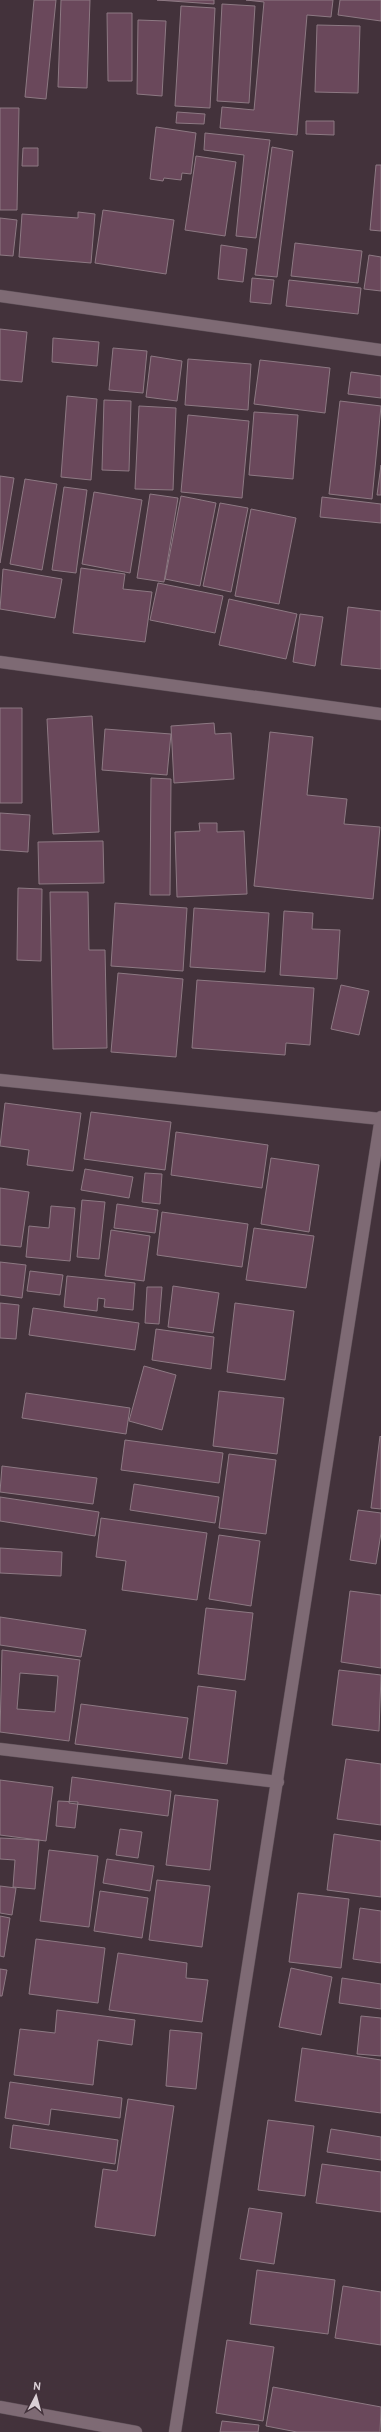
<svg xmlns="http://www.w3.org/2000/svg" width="381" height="2432" viewBox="0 0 381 2432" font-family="Overpass,sans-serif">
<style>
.building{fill:#6a485b;stroke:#8d7983;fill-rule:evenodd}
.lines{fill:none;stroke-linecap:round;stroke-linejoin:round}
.street-casing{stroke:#5e5058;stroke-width:13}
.street{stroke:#7e6a74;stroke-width:12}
</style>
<rect width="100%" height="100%" fill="#43323b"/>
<!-- building -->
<path class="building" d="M34,0h22l-10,99 -21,-2z
M61,0h29l-3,88 -29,-1z
M157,0h57v4z
M246,0h87l-2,17 -24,-2 -10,120 -77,-7 2,-21 32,3 10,-108z
M340,0h41v21l-43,-6z
M222,4l33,2 -6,97 -32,-2z
M181,6l34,2 -5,100 -35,-2z
M107,13h25v68h-24z
M138,20l28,1 -4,75 -25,-2z
M317,25l43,1 -2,67 -43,-1z
M0,108h19l-2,102h-17z
M177,112l28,2 -1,10 -28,-1z
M306,121h28v14l-28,-1z
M156,127l40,6 -5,41 -9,-1 -1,7 -17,-2 -1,3 -13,-2z
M205,133l65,7 -14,98 -20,-2 8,-81 -40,-5z
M272,147l21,4 -16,126 -22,-2z
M23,148h15v18h-16z
M196,156l40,6 -11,74 -40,-6z
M376,165h5v66l-11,-1z
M103,210l71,10 -8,54 -71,-11z
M78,212l17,2 -4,49 -72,-6 3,-43 56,4z
M0,218l17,2 -4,36 -13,-1z
M295,243l67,8 -4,32 -67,-7z
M221,245l26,4 -4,33 -25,-3z
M369,255l12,2v34l-17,-2z
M252,278l22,2 -3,24 -21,-2z
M289,280l72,8 -3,26 -72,-8z
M0,329l27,3 -5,50 -22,-2z
M53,338l46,4 -2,24 -45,-4z
M113,348l34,3 -4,42 -34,-3z
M151,356l31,5 -5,40 -31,-4z
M188,359l63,5 -3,46 -63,-5z
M260,360l70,8 -5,45 -71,-9z
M351,372l30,4v22l-33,-4z
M67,396l30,3 -6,81 -30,-3z
M104,400l27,1 -2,70 -27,-1z
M340,401l41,5 -9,93 -43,-5z
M139,406l37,2 -3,82 -38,-1z
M254,412l44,3 -5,64 -44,-4z
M188,415l61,6 -7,77 -61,-6z
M381,465v30h-4z
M0,476l14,2 -14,85z
M25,479l32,5 -15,86 -32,-6z
M64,487l23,3 -11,83 -24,-3z
M94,492l48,8 -12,73 -48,-9z
M150,494l28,4 -14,84 -27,-4z
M181,496l35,7 -16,83 -35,-7z
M322,497l59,7v19l-61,-6z
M220,503l28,5 -17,84 -28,-6z
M251,509l45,9 -17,86 -44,-8z
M81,568l44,6 -2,15 29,3 -7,50 -72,-9z
M3,569l59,10 -7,39 -55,-9z
M158,583l65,13 -8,37 -65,-13z
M229,599l68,15 -11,45 -67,-14z
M348,607l33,4v58l-40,-4z
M300,614l23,3 -8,49 -22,-4z
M0,708h22v95h-22z
M92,716l7,116 -46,2 -6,-115z
M214,723l1,11 16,-1 3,46 -60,4 -3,-57z
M105,729l66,5 -4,41 -65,-5z
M270,732l43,5 -6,58 40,4 -3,25 36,3 -7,72 -119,-13z
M151,778l20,1 -1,116h-20z
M0,813l30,2 -2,37 -28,-2z
M199,823h18v9l27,-1 3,63 -70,3 -2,-65 25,-1z
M103,841l1,42 -65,1 -1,-42z
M18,888l24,1 -1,72 -24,-1z
M50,892h38l1,58h16l2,98 -54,1z
M115,903l72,5 -4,63 -72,-5z
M194,908l75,5 -4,59 -75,-5z
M284,911l29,2 -1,16 28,1 -3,49 -57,-4z
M118,973l65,6 -7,78 -65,-5z
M197,980l117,8 -4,57 -24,-2 -1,12 -93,-7z
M341,985l28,6 -10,44 -28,-6z
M5,1103l76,10 -8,58 -46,-6 2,-15 -29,-4z
M91,1112l80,10 -6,48 -81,-11z
M176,1132l92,13 -6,43 -91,-13z
M271,1158l48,7 -10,67 -48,-8z
M85,1169l48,8 -4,21 -48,-8z
M145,1173l17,1 -2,30 -18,-2z
M0,1188l29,4 -8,55 -21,-2z
M82,1200l23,2 -6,57 -22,-2z
M117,1204l41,6 -3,23 -41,-5z
M51,1206l24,2 -5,53 -44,-4 3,-31 20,2z
M162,1212l86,12 -6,43 -85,-12z
M254,1228l60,8 -8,52 -60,-8z
M111,1230l39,6 -6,45 -39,-5z
M0,1262l26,3 -4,33 -22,-3z
M30,1271l33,4 -3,20 -33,-4z
M67,1276l68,7 -2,27 -29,-3 1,-8 -7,-1 -1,13 -33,-4z
M173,1286l46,7 -6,40 -45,-6z
M147,1287h15l-3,37 -14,-1z
M0,1303l19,2 -3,34 -16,-1z
M235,1303l59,8 -9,69 -58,-8z
M33,1308l106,15 -4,27 -106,-15z
M156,1329l58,8 -3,32 -59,-9z
M144,1366l32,9 -14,55 -33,-9z
M219,1391l65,7 -7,56 -64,-8z
M26,1393l104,15 -4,26 -104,-16z
M380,1436l1,1v72l-10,-1z
M125,1440l98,13 -4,30 -98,-13z
M229,1454l47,6 -10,74 -47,-6z
M2,1466l95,12 -4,26 -93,-12z
M134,1484l85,13 -4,26 -85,-13z
M0,1497l99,15 -4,24 -95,-15z
M358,1510l23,3v20l-5,31 -26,-4z
M101,1518l106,15 -10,67 -75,-10 4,-29 -30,-4z
M219,1535l41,6 -9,65 -42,-7z
M0,1548l62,4 -1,24 -61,-3z
M350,1591l31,4v73l-40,-6z
M206,1608l47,5 -8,67 -47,-6z
M0,1617l86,13 -5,27 -81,-12z
M2,1650l78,10 -11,81 -69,-9zM20,1673l38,3 -3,36 -38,-3z
M339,1670l42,5 -2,56 -47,-6z
M198,1686l38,5 -9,73 -38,-5z
M81,1704l107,14 -6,40 -107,-14z
M346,1759l35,5v61l-44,-6z
M72,1777l99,14 -3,25 -99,-13z
M0,1780l53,7 -7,54 -46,-6z
M175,1795l43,5 -8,70 -44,-5z
M58,1801l20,1 -3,26 -19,-2z
M120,1829l22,3 -4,26 -22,-3z
M334,1834l47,7v56l-54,-7z
M0,1838l39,2 -4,49 -22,-2 2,-27 -15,-1z
M49,1850l49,6 -9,71 -49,-6z
M107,1859l47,7 -4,25 -47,-8z
M157,1880l53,6 -8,61 -53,-7z
M0,1886l16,2 -4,27 -12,-2z
M100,1891l48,7 -6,40 -48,-7z
M298,1893l51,6 -8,69 -52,-6z
M360,1908l21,3v52l-28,-4z
M0,1916l10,2 -6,39 -4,-1z
M36,1939l69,9 -7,55 -69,-9z
M118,1953l69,10 -1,15 22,2 -6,42 -93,-12z
M291,1968l41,9 -11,58 -42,-8z
M0,1969l7,1 -5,26h-2z
M342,1978l39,6v25l-42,-6z
M57,2010l78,10 -3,25 -34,-5 -5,45 -79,-10 6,-46 35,4z
M361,2016l20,2v38l-24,-2z
M170,2030l32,3 -6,56 -30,-3z
M302,2048l79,12v53l-86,-12z
M10,2082l112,16 -2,20 -69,-9 -2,16 -44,-7z
M128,2099l46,7 -19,130 -60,-9 8,-58 14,2z
M268,2120l46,6 -9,70 -47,-6z
M13,2125l105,15 -3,24 -105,-16z
M331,2129l50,8v23l-54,-8z
M322,2164l59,8v40l-65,-9z
M249,2208l33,5 -8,51 -34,-5z
M257,2270l78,10 -7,54 -78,-10z
M343,2286l38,6v53l-46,-7z
M227,2340l47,7 -11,74 -47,-8z
M273,2387l108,20 -1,25h-83l-31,-6z
M222,2421l37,4 -1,7h-38z"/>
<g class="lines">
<!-- street casing -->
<g class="street-casing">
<path id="street" d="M0,296l381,54
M0,662l381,52
M0,1080l381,39
M0,1749l278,33
M0,2407l136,25
M175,2432l206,-1315"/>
</g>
<!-- street -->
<use href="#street" class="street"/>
</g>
<!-- north arrow -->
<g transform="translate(36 2396) rotate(6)" stroke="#43323b" stroke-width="3" paint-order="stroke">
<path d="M0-3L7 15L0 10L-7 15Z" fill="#dbd0d6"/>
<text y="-6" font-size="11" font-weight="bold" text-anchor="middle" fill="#dbd0d6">N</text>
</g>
</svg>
